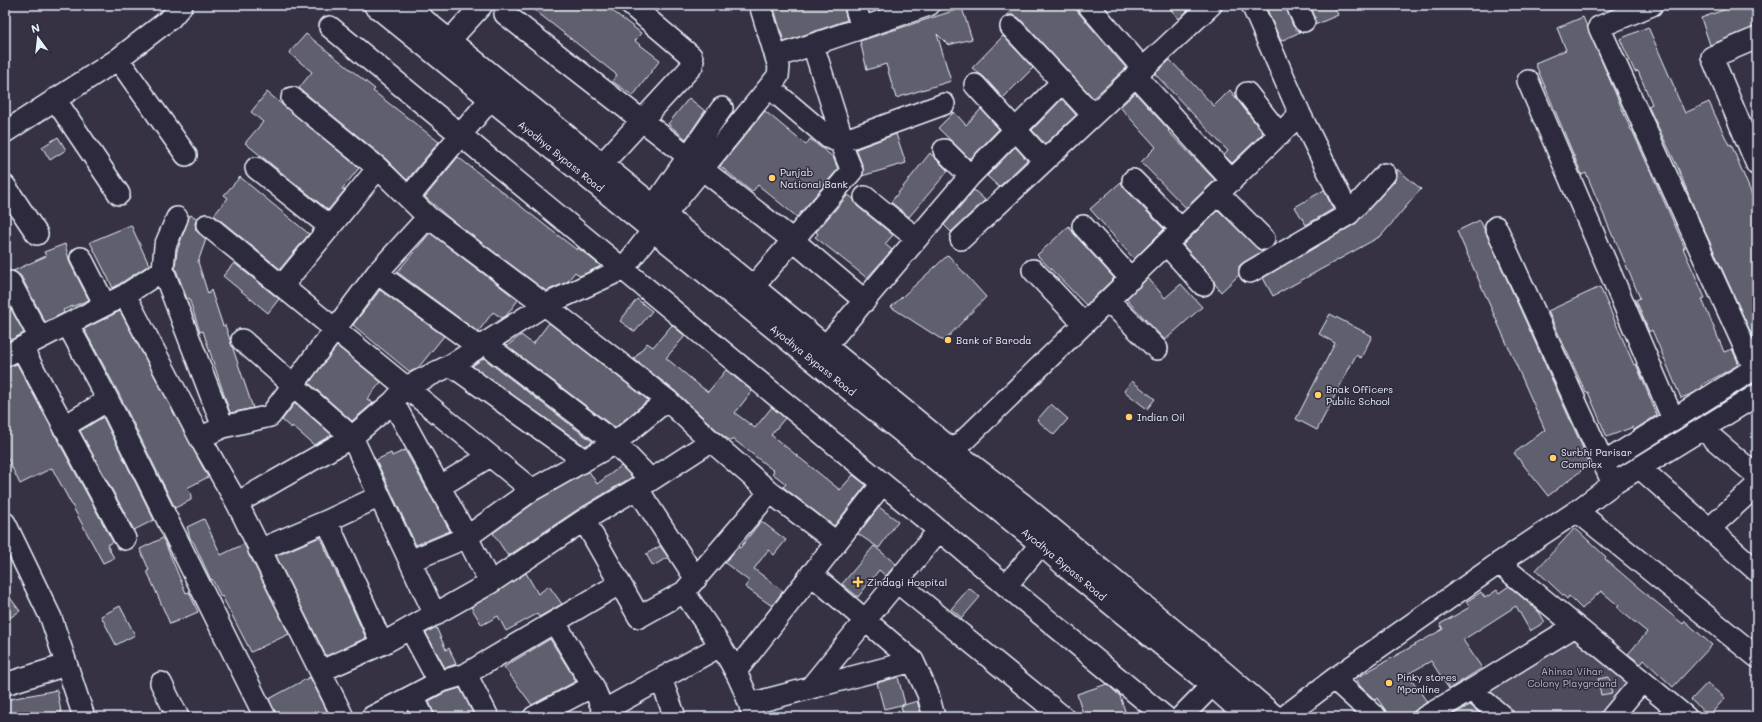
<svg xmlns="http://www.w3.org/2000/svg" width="1762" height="722" viewBox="0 0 1762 722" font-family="Mali,sans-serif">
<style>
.green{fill:#4d4b5c;stroke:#9a9eaa}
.building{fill:#605e6e;stroke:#e8f1f8}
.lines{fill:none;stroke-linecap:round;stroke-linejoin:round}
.minor-casing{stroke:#e8f1f8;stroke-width:24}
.major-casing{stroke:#e8f1f8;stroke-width:25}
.minor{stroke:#2f2a3d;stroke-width:21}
.major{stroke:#2f2a3d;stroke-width:22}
.poi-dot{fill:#ffd166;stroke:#2f2a3d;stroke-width:1.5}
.labels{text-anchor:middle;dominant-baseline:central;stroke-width:3;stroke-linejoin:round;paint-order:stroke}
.street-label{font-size:10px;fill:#e8f1f8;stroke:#2f2a3d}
.poi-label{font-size:10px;fill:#e8f1f8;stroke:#2f2a3d;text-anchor:start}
.park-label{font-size:10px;fill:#b2b7c1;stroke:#2f2a3d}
</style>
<rect width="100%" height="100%" fill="#363244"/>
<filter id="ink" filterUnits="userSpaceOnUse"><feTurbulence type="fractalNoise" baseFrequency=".025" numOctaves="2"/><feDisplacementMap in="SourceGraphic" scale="8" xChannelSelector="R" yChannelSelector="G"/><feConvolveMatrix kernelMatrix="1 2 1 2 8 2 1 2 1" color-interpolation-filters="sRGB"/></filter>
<g filter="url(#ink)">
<!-- green -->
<path class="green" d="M1575,625l65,57 -30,35h-104l-33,-27z"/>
<!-- building -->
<path class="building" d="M528,5h77l36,28 -6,8 25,19 -27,36 -21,-15 5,-6z
M773,5h70l4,15 -63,22z
M1017,5h55l54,63 -33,30 -73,-79 -6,-4h-8z
M1167,5h26l-14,14z
M1265,5h20l8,21 7,6 -19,9z
M1310,5h24l4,10 -23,10v-8z
M1728,5h29v21l-47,19 -9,-27 28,-10z
M962,8l10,31 -24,6 -11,-11 14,47 -55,17 -10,-34 -19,6 -7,-29z
M1583,17l48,113h1l53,118h-2l22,50 -3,1 22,53 8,-3 6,13 -1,1 1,2 -36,20 1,2 -9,6 -13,5 -29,-68 -3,2 -13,-32 4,-2 -26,-61h-1l-27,-64 -4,2 -47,-112 31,-13 -9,-22z
M1648,27l28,64h-1l10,22 24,-11 20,43 2,-1 26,63v139l-65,-143 -14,-35 -30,-62 4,-2 -14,-33 -3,1 -15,-33z
M306,34l69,55 -2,2 66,51 -32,38 -21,-21 -87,-71 13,-16 -23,-19z
M1003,36l30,32 -30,30 -19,-21 -12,-9z
M1170,60l44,46 16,-16 33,43 -31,30 -8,-8 4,-4 -73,-77z
M267,92l92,76 -17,21 3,1 -17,20 -83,-67 18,-21 -12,-10z
M1135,93l34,37 -1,1 47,49 -29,28 -45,-46 15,-15 -36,-40z
M689,98l16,13 -19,28 -18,-15z
M1062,99l14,16 -31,29 -13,-14z
M981,109l18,20 -29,30 -32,-31 16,-16 12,13z
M765,111l41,34 4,-6 23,18 5,12 -41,48 -39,-32 -6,7 -32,-26z
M896,134l10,29 -44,13 1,-9 -7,-18z
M58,137l8,13 -16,10 -8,-13z
M1015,147l12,13 -28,27 -12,-11z
M930,153l18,18 -39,46 -18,-15z
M458,157l93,73 26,20 1,-2 23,18 -21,10 -5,-4 -8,10 -21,9 -97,-73 -24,-21z
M1397,169l24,20 -40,47 -108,60 -10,-18 92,-54 39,-42 3,-5z
M240,177l69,57 -29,35 -66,-54 14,-17 -4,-3z
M1121,182l3,6 40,41 -30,30 -44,-50z
M974,190l11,10 -34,32 -7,-7z
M1324,190l9,19 -27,16 -11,-18z
M848,195l6,4 3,7 36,29 -8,9 7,6 -25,28 -52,-41 3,-3 -2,-2z
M1218,210l38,37 7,4 -19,11 -5,4v9l-18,17 -6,-8 -3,-7 -29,-32z
M190,215l7,3 -2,5 1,7 10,9 -8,23 10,32 3,-4 12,36 2,-1 28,83 -23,5 -27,-82 -3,1 -11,-34 -2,1 -12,-32 2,-16z
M1480,220l110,244 -42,32 -34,-43 31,-23 -88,-199z
M131,225l18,40 -36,23 -23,-46z
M1069,226l5,8 40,44 -28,27 -49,-50z
M430,233l88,67 -12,16 -4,2 -9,-6 -15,20 -81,-60z
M65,244l5,19 19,37 -26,10 1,3 -19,9 -24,-46 -8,-5 33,-15 -2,-4z
M948,255l38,42 -42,44 -53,-34z
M234,263l45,36 -11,14 -45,-37z
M1148,278l17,20 16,-14 21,23 -37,33 -39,-41z
M1600,287l34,78 2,-1 21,51 -23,15 -1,-3 -26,10 -19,-45 -2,1 -38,-82z
M380,290l64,46 -26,32 -8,4 -57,-47z
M5,298l19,35 -19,10z
M637,299l15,12 -17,21 -15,-11z
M120,311l88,166 -21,11 4,7v5l-16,8 -56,-114 -35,-65z
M1330,314l42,22 -11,22 -5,-3 -39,75 -21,-11 39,-76 -16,-9z
M549,323l99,77 -33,28 -108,-82 14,-11 12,9z
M672,325l13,11 -19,22 34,28 8,6 18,-22 26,21 -17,22 20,15 17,-21 13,11 -14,17 69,55 13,-15 13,10 -32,41 -51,-39 3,-3 -14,-11 2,-2 -41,-32 -2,2 -9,-6 -47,-44 -41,-32 13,-16 6,4z
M337,346l44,36 -14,17 6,4 -21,18 -43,-38z
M484,358l2,2 107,82 -8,4 -113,-80z
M17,364l34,63 2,6 3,4 57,105 -6,3 7,13 -11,5 -51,-95 -32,16 -15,-31v-85z
M1132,381l23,18 -8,10 -23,-18z
M295,403l37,32 -18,10 -22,-19 -1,2 -9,-8z
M1051,404l17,15 -14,16 -17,-15z
M103,417l51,103 -20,10 -54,-99z
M405,450l45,81 -34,14 -40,-85 15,-7 1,3z
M621,466l11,11 -55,33 -69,46 -15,-23 45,-33 51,-29 8,13z
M879,507l19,14 -19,27 -21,-14z
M204,519l17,36 23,-11 45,90 -38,18 -29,-56 -1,1 -9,-18 -1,1 -17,-37 -4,-5 -3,-11z
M761,521l25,19 -12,15 -6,-5 -14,19 29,22 -11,15 -27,-19 4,-6 -24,-18 13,-16 2,1z
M1575,528l31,29 -1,2 35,30 43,35 2,-3 27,24 -39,42 -29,-27 -3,4 -13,-10 19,-22 -30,-24 2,-2 -18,-15 -19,18 -13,-13 -2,3 -31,-29z
M320,537l46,101 -40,18 -50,-100z
M163,538l23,55 3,-1 9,20 -28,12 -23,-53 2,-1 -9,-21z
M660,546l8,11 -15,9 -7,-12z
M874,546l22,18 -10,12 -7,-6 -21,27 -16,-13z
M526,573l12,21 11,-8 13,18 -23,13 -2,-3 -31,17 -8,-15 -16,9 -11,-18z
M1509,586l30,26 6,10 -15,9 -14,-25 -53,34 19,28 -33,21 -18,-28 -23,13 19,28 -21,15h-16l-13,-19 -2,2 -15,-14 -4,-8 87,-49 -3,-5 30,-17 -4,-5 15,-10 4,6 12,-8 2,3z
M969,588l11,9 -18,21 -11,-9z
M5,591l15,20 -15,10z
M120,606l15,29 -19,10 -15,-29z
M436,627l10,23 3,-2 7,16 -11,4 -19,-35z
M550,639l26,42 -44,24 -28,-38z
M310,677l20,40h-53l-8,-18z
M898,677l7,27 -21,5 -7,-26z
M1609,677l3,16 -11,2 -3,-16z
M1707,683l18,15 -16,18 -18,-16z
M1107,684l13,12 7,21h-43l-7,-23z
M460,688l15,29h-40l-6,-16 15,-8z
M57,690l5,27h-55l-2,-17z
M917,701l5,16h-18l-3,-11z
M1470,705l14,12h-35z"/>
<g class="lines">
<!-- minor casing -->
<g class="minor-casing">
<path id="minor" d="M855,5l7,23
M1088,5l55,64
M1252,5l48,109 49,100
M1297,5l7,16
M1652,5l-53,22 155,341
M505,14l184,143
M330,27l835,690
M1011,27l82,88
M1757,38l-45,19 45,108
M449,41l33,-36
M813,45l27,86v11l104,-38
M776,57l153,-52
M118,59l68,96
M1135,75l97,106
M1528,81l145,338
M975,85l69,76
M1247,93l33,42
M292,98l86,70 50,49 117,88 122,95 44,41 59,51 66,50
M55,99l64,95
M5,132l113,-73 53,-41 11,-13
M944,150l26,26
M602,164l90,-98 1,-5 -2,-5 -60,-51
M256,168l74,59
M702,169l92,72 71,60
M1133,180l48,49
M5,186l32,48
M1219,194l45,45
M409,197l93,-112
M865,197l51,41
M653,207l69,-99
M207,225l325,265
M1083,226l48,53
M1496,227l117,257
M961,239l250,-234
M1166,244l37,41
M81,258l24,47
M163,270l60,157
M1033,270l51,54
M1250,272l99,-58 36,-40
M377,273l102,74
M10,282l30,56
M282,286l96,-118
M753,287l99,-116 -12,-29 -11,-4 -59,-50
M125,295l75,143 37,65 106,214
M1109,301l48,48
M68,325l40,75 157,317
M242,340l110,97 83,178
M825,347l145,-171 92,-94
M22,348l103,191
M493,350l122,93 36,37
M5,356l120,-61 38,-25 2,-24 12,-28
M451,365l133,95
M393,402l74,135 23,46
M63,427l45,-27
M1702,429l55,47
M200,438l23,-11 47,-11 107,-143 51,-56
M953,451l347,-337
M1604,463l153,-96
M1640,468l117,103
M439,487l51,-31
M637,488l59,91
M237,503l115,-66 41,-35 13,-15 45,-22 94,-60 78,-36 41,-53 114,-140 1,-9 -19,-62
M1577,511l180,146
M584,520l55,97 45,-25 86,-100
M327,521l55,123
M5,523l46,95 33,99
M1709,529l48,-44
M259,550l68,-29 53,-25
M410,561l57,-24 65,-47 83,-47 52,-43
M1499,563l187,154
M811,574l102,87 15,33 6,23
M897,582l166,135
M1006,586l35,-42
M684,592c26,39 58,78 69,125
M555,623l38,63 13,31
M410,628l29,54
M321,671l61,-27 108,-61 94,-63 67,-40 60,-39
M736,671l146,-187
M466,674l22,43
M661,679l14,38
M1334,679l42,38
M161,683l17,34
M5,684l61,-19
M810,688l129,-158
M1471,690l32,27
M413,696l10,21
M750,704l163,-43
M603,711l117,-65
M372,717l67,-35 27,-8 153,-90
M534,717l59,-31
M1181,717l43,-44
M1284,717l50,-38 165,-116 78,-52 36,-27 144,-89
M1425,717l46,-27 104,-64
M1612,717l30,-36"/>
</g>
<!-- major casing -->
<g class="major-casing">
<path id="major" d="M375,5l666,539 35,31 137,111 35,31
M405,5l348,282 200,164 70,54 201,168 51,44"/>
</g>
<!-- minor -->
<use href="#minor" class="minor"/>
<!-- major -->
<use href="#major" class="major"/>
</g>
</g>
<!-- markers -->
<g class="poi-dot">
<circle cx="772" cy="178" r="4"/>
<circle cx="948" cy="340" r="4"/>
<circle cx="1318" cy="395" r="4"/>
<circle cx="1129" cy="417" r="4"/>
<circle cx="1553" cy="458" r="4"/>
<path d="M856 576h4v4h4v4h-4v4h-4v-4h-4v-4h4z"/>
<circle cx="1389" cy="683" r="4"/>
</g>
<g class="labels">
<!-- street labels -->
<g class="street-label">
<text transform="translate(561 156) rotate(39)">Ayodhya Bypass Road</text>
<text transform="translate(813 360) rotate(39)">Ayodhya Bypass Road</text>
<text transform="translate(1064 564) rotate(40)">Ayodhya Bypass Road</text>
</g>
<!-- poi labels -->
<g class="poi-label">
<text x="780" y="172">Punjab<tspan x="780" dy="12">National Bank</tspan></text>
<text x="956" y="340">Bank of Baroda</text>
<text x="1326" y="389">Bnak Officers<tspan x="1326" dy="12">Public School</tspan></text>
<text x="1137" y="417">Indian Oil</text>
<text x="1561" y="452">Surbhi Parisar<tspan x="1561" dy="12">Complex</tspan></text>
<text x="867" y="582">Zindagi Hospital</text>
<text x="1397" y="677">Pinky stores<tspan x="1397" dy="12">Mponline</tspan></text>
</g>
<!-- park labels -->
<g class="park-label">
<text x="1572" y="671">Ahinsa Vihar<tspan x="1572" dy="12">Colony Playground</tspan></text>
</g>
</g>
<!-- margin -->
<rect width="1762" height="722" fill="none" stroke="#2f2a3d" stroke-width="20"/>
<rect x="10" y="10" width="1742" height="702" fill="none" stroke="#e8f1f8" stroke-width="1.5" filter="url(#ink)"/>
<!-- north arrow -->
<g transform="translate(38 38) rotate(345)" stroke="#2f2a3d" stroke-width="3" paint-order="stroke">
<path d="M0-3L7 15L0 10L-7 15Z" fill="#e8f1f8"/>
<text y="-6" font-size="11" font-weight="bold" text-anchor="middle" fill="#e8f1f8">N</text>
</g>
</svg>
